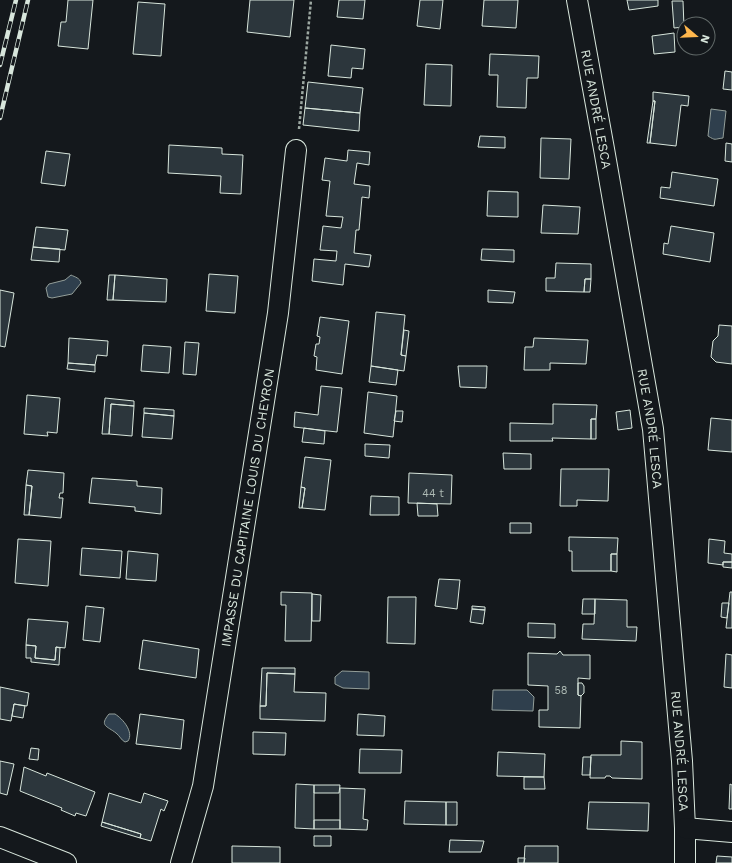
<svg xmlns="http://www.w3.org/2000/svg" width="732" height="863" viewBox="0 0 732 863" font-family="'Work Sans',sans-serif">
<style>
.water{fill:#2f3f4d;stroke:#939e99}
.building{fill:#2c363c;stroke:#d8e6dc}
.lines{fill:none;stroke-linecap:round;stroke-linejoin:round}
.minor-casing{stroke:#d8e6dc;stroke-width:22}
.path{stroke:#9da8a2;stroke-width:2.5;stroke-dasharray:3 2;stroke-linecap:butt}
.minor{stroke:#14181c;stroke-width:20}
.rail-casing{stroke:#d8e6dc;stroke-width:4.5}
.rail{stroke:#14181c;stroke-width:3;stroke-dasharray:9;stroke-linecap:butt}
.labels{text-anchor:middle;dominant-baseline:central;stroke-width:3;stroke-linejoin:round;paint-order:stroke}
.number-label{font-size:11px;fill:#adbab4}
.street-label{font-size:13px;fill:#d8e6dc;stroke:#14181c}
</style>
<rect width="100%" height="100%" fill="#14181c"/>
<!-- water -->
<path class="water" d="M711,109l15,2 -3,27c-9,1 -7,3 -15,-2z
M71,275c4,2 9,3 10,8l-9,11 -20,4 -4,-1 -2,-9 3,-4 16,-4z
M342,671l27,1v17l-26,-1 -8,-4v-7z
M493,690h34l7,7 -1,14 -41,-1z
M109,714h6c8,5 19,18 13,27l-3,1c-4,-2 -5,-6 -9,-9 -9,-7 -17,-7 -7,-19z"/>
<!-- building -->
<path class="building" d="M68,0h25l-5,49 -30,-3 3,-24h5z
M250,0h44l-4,37 -43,-5z
M339,0h26l-2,19 -26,-2z
M420,0h23l-3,29 -23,-3z
M484,0h34l-2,28 -34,-2z
M627,0h31v6l-29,4z
M672,1h11l1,26 -10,1z
M138,2l27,2 -4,52 -28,-2z
M674,33l1,19 -21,2 -2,-18z
M331,45l34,4 -2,20 -11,-1 -1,10 -23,-2z
M490,54l49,2 -1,22h-11l-1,30 -29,-1 1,-32h-9z
M426,64l26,1 -1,41 -27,-1z
M725,71l7,1v18l-9,-1z
M308,82l55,6 -3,25 -55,-5z
M653,92l36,4 -1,10 -7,-1 -5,41 -26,-3 5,-42h-2z
M653,101h2l-5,42h-3z
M305,108l55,5 -1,18 -56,-6z
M480,136l25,1v11l-27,-1z
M541,138l30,1 -2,40 -29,-1z
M726,143l6,1v18l-7,-1z
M169,145l53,3v6l21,1 -2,39 -21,-1 1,-17 -53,-3z
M348,150l22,2 -1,13 -12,-2 -3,21 16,2 -1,12 -7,-1 -3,33h-3l-2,23 17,2 -2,12 -24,-3 -2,21 -31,-4 2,-22 22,2 1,-10 -17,-1 3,-24 18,2 2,-11 -17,-1 4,-35 -8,-1 3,-22 22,3z
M46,151l24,3 -5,32 -24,-3z
M672,172l46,7 -4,27 -54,-8 1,-11 9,1z
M488,191l30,1v25l-31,-1z
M543,205l37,2 -2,27 -37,-1z
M671,226l43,7 -4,29 -47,-8 1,-11 4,1z
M36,227l32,3 -3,20 -32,-3z
M33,247l27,2 -1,13 -28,-2z
M482,249l32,1v12l-33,-2z
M556,263l35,1v15h-6l-1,13 -38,-1v-13h9z
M209,274l29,2 -3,37 -29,-2z
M109,275h6l-2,25h-6z
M115,275l52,4 -1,23 -53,-2z
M585,279h6l-1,13h-6z
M0,290l14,3 -9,54 -5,-1z
M488,290l27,2 -2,11 -25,-1z
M376,312l29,3 -4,40 5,1 -2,15 -33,-5z
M320,317l29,4 -7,53 -26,-4 1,-13 -3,-1 2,-12h3l1,-7 -3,-1z
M719,325l13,1v38l-16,-2 -5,-5 2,-16 5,-5z
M404,330l5,1 -3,25 -5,-1z
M69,338l39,3 -1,15 -10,-1 -2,10 -27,-2z
M534,338l54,2 -2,24 -36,-1v7h-26l1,-23h8z
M185,342l14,1 -3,32 -13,-1z
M143,345l28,2 -2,26 -28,-2z
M68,363l27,2v7l-28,-3z
M371,366l27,4 -2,15 -27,-3z
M458,366h29l-1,22 -26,-1z
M321,386l21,2 -5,44 -43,-5 1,-15 23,3z
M368,392l29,4 -4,41 -29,-4z
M27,395l33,3 -3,35 -10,-1 1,4 -24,-2z
M105,398l29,3v5l-23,-2 -2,30h-7z
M111,404l23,2 -2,30 -23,-2z
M553,404l44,1 -1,14h-5v20l-39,-1 1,3h-43v-18l43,1z
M144,408l30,2v6l-30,-3z
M630,410l2,18 -14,2 -2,-18z
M396,411h7l-1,11 -8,-1z
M144,413l30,3 -2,23 -30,-2z
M711,418l21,2v32l-24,-2z
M591,419h5v20h-5z
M304,428l21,3 -1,13 -22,-2z
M365,444l25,1 -1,13 -24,-2z
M503,453l28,1v15h-27z
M305,457l26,3 -6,50 -23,-2 3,-20 -4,-1z
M561,469h48l-1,32 -31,-1v6h-17z
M28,470l36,3 -1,20h-3l-1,5h4l-2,20 -32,-3 3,-29 -6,-1z
M409,473l43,2 -1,29 -43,-1z
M92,478l45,3v5l25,2 -1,26 -26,-3v-4l-46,-4z
M26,485l6,1 -3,29h-5z
M301,487l4,1 -3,20h-3z
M371,496l28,1v18h-29z
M417,503l20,1 1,12h-20z
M510,523h21v10h-21z
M569,537l49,1 -1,16h-6v17h-39v-20h-3z
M18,539l33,2 -3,45 -33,-3z
M709,539l16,2 -1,12 8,1v8h-9v3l-15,-2z
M82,548l40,3 -2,27 -40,-3z
M128,551l30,3 -2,27 -30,-2z
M611,554h6v18l-6,-1z
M723,562h9v6l-9,-1z
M439,579l21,1 -3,29 -22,-3z
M281,592l31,1 -1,48h-26l1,-36h-5z
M730,592h2v36h-6z
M312,594l9,1 -1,26h-8z
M388,597h28l-1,47 -28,-1z
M583,599h12v15h-13z
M595,599l32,1v27h10l-1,14 -54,-2 1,-15h11z
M722,603h7l-2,15 -6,-1z
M86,606l18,2 -4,34 -17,-2z
M472,606l13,1v3l-13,-1z
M472,609l13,1 -2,14 -13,-2z
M28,619l40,3 -3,26 -9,-1 -1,13 -20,-2 1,-12 -10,-1z
M528,623l27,1v14l-27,-1z
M143,640l56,9 -3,29 -57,-9z
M26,645l10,1 -1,12 20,2 1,-13 4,1 -1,17 -28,-3v-4h-5z
M560,651l3,4h27v24l-12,-1v17l3,1 -1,32 -41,-1v-17h9v-24l-20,-1v-32l29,1z
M726,654l6,1v33l-8,-1z
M262,668h33v6l-28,-1 -1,33h-6z
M267,673l28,1 -1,18 32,1 -1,28 -65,-2v-13h6z
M578,683h4l2,3v7l-3,3 -3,-1z
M0,687l29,6 -2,13 -13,-2 -3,17 -11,-2z
M14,704l11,2 -2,12 -11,-2z
M140,714l44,6 -3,29 -45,-5z
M358,714l27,2 -1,20 -27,-1z
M253,732l33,1 -1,22 -32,-1z
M621,741l21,1v37l-30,-1 -2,-2h-4l-1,2h-15l1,-23h30z
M31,748l8,1 -1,11 -9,-1z
M360,749l42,1 -1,23h-42z
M498,752l47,2 -1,23 -47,-1z
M583,757h8l-1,18h-8z
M0,761l14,3 -7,31 -7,-2z
M24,767l22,9 1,-3 48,19 -9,24 -10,-3 -1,3 -14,-6 1,-2 -42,-17z
M524,777h20l1,12h-21z
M296,784l18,1v44l-19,-1z
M730,784l2,1v24h-3z
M314,785h26l-1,8h-25z
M340,788l25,1 -2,30 5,1 -1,10 -27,-1z
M109,793l32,10 3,-10 24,8 -4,10 -3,-2 -10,32 -11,-3 1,-4 -39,-12z
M405,801l41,1v23l-42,-1z
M446,802h11v23h-11z
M589,802l60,1 -1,28 -61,-2z
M314,820h26v9h-26z
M102,822l39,12 -1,4 -39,-12z
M314,836h17v10h-17z
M450,840l34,1 -3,11h-32z
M232,846l48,1v16h-48z
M525,846h33v17h-34z
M717,856l15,1v6h-16z
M518,858h7l-1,5h-6z"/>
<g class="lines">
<!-- minor casing -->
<g class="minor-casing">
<g id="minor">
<path id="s1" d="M577,0l27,149 49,280 29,332 3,67v35"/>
<path d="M685,828l47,4"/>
<path d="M0,837l66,26"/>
<path id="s2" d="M181,863l22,-77 75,-473 18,-163"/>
</g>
</g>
<!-- path -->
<path class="path" d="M299,129l12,-129"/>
<!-- minor -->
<use href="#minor" class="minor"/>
<!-- rail casing -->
<g class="rail-casing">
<path id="rail" d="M0,65l16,-65
M0,118l28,-118"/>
</g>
<!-- rail -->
<use href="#rail" class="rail"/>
</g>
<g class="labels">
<!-- number labels -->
<g class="number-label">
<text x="433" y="493">44 t</text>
<text x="561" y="690">58</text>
</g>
<!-- street labels -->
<g class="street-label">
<text stroke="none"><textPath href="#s1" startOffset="111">RUE ANDRÉ LESCA</textPath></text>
<text stroke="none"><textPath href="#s1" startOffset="435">RUE ANDRÉ LESCA</textPath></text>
<text stroke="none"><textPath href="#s2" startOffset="362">IMPASSE DU CAPITAINE LOUIS DU CHEYRON</textPath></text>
<text stroke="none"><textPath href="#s1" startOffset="759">RUE ANDRÉ LESCA</textPath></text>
</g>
</g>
<!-- north arrow -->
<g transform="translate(696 36) rotate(109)"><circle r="19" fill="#14181c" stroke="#626a69"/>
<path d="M0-3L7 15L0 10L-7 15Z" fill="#ffb74d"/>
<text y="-6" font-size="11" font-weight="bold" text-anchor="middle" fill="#d8e6dc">N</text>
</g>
</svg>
